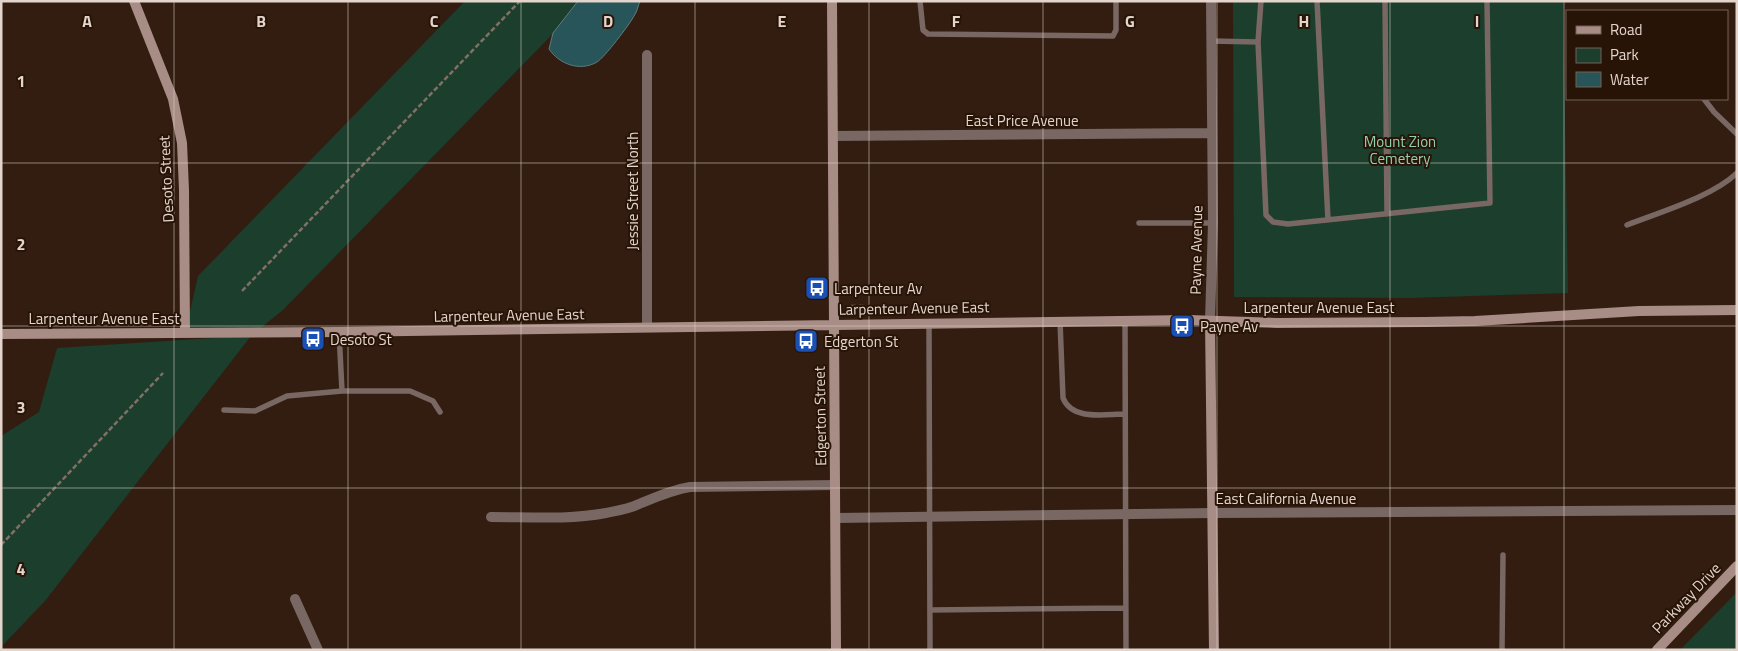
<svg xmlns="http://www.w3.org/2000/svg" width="1738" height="651" viewBox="0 0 1738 651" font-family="'Titillium Web',sans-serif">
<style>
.green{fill:#1b3e2d}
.water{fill:#27555a;stroke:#5f7b7c}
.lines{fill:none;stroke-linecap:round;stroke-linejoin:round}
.path{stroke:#827065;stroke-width:2.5;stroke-dasharray:5 2.5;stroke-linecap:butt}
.lane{stroke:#786762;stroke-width:5.5}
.street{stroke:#786762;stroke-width:10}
.secondary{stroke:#a88d86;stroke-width:10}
.grid{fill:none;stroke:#e3d4cc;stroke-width:1;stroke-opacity:0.55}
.labels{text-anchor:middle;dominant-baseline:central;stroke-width:4;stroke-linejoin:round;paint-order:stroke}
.street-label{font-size:15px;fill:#e3d4cc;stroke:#281407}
.park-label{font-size:15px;fill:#91d1b0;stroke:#281407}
.poi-label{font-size:15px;fill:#e3d4cc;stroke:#281407;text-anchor:start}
.grid-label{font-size:16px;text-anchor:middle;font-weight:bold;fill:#e3d4cc;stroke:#281407;stroke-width:4;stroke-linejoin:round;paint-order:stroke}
</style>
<rect width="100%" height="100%" fill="#321d10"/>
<!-- green -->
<path class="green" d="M465,1h120l-302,309 -32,26 -206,265 -44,46v-211l38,-24 18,-64 187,-12 -59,-3 13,-57z
M1233,1h330l5,292 -157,5 -177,-1z
M1737,592v58h-57z"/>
<!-- water -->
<path class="water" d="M578,1h62c-2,5 -3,11 -6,15 -4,8 -30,42 -37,46 -17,10 -38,2 -48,-13l4,-16z"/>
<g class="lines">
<!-- path -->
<path class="path" d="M242,291l278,-290
M851,306h14v4
M1,545l162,-172"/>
<!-- lane -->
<path class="lane" d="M920,1l3,29 5,4 185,2 3,-6v-29
M1261,1l-3,41 8,173 7,7 15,2 202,-21 -3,-202
M1317,1l11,219
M1385,1l2,213
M1211,41l47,1
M1704,99l10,13 23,22
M1139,223h74
M1627,225c33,-13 85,-28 110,-52
M1125,320l1,330
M1060,321l3,77c9,23 42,16 62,16
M929,323l1,327
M339,332l3,59
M224,410l31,1 32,-15 55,-5h68l23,10 7,11
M930,610l196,-2
M1502,650l1,-95"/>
<!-- street -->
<path class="street" d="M647,55v272
M833,136l378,-3
M1210,321l3,-98 -2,-222
M491,517c38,0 77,3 115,-4 10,-2 23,-4 33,-9 17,-7 32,-14 51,-17l145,-2
M836,518l377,-5 524,-3
M295,599l23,51"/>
<!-- secondary -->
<path class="secondary" d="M134,1l39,98 9,44 2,47 1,143
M832,1l4,649
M1210,321l4,329
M1,334l338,-2 850,-12 88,3 148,-1 50,-1 164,-10 98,-1
M1657,650l80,-84"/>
</g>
<!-- grid -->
<path class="grid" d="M174,1v649M348,1v649M521,1v649M695,1v649M869,1v649M1043,1v649M1217,1v649M1390,1v649M1564,1v649M1,163h1736M1,326h1736M1,488h1736"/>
<!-- icons -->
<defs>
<g id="bus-square" transform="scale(1.25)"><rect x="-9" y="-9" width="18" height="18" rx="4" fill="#1a4fb4" stroke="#281407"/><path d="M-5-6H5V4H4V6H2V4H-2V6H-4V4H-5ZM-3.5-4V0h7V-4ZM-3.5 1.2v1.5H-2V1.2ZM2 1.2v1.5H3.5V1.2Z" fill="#fff"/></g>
</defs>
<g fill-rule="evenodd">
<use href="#bus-square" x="817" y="288"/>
<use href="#bus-square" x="1182" y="326"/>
<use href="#bus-square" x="313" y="339"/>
<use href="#bus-square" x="806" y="341"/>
</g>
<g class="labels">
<!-- street labels -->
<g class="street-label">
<text x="1022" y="120">East Price Avenue</text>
<text transform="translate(166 179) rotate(-93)">Desoto Street</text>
<text transform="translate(632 191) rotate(-90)">Jessie Street North</text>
<text transform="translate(1196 250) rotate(-89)">Payne Avenue</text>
<text x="1319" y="307">Larpenteur Avenue East</text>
<text transform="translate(914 308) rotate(-1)">Larpenteur Avenue East</text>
<text transform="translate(509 315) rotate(-1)">Larpenteur Avenue East</text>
<text x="104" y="318">Larpenteur Avenue East</text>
<text transform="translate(820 416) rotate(-91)">Edgerton Street</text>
<text x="1286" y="498">East California Avenue</text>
<text transform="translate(1686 598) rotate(-46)">Parkway Drive</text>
</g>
<!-- park labels -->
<g class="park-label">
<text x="1400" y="141">Mount Zion<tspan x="1400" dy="17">Cemetery</tspan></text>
</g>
<!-- poi labels -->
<g class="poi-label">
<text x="834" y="288">Larpenteur Av</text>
<text x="1200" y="326">Payne Av</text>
<text x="330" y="339">Desoto St</text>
<text x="824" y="341">Edgerton St</text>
</g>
</g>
<g class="grid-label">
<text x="87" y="27">A</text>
<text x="261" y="27">B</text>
<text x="434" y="27">C</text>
<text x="608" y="27">D</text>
<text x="782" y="27">E</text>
<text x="956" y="27">F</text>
<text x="1130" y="27">G</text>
<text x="1304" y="27">H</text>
<text x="1477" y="27">I</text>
<text x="21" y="87">1</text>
<text x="21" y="250">2</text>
<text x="21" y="413">3</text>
<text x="21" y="575">4</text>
</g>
<!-- border -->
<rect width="1738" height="651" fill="none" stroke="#e3d4cc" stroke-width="5"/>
<!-- legend -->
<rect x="1566" y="10" width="162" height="90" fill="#281407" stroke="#736156"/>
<rect x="1576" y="26" width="25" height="8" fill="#a88d86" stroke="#736156"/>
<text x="1610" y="35" font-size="15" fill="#e3d4cc">Road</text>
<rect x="1576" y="48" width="25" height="15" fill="#1b3e2d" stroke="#736156"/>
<text x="1610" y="60" font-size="15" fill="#e3d4cc">Park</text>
<rect x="1576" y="72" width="25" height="15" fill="#27555a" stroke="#736156"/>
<text x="1610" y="85" font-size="15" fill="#e3d4cc">Water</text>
</svg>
